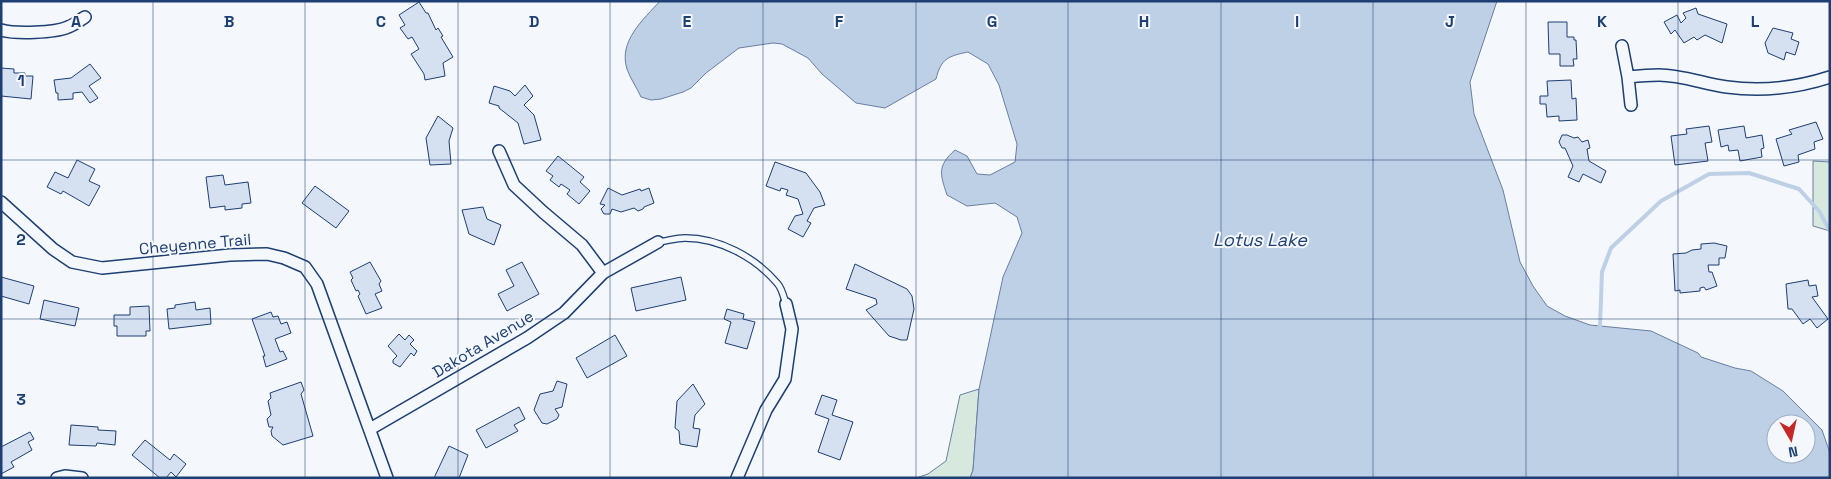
<svg xmlns="http://www.w3.org/2000/svg" width="1831" height="479" viewBox="0 0 1831 479" font-family="'Space Grotesk',sans-serif">
<style>
.green{fill:#d7e8df;stroke:#687fa3}
.water{fill:#bed0e5;stroke:#687fa3;fill-rule:evenodd}
.lines{fill:none;stroke-linecap:round;stroke-linejoin:round}
.stream{stroke:#bed0e5;stroke-width:4}
.building{fill:#d5e0f0;stroke:#1d3f73}
.lane-casing{stroke:#1d3f73;stroke-width:8}
.street-casing{stroke:#1d3f73;stroke-width:14}
.lane{stroke:#f4f7fb;stroke-width:5.5}
.street{stroke:#f4f7fb;stroke-width:11}
.grid{fill:none;stroke:#1d3f73;stroke-width:1;stroke-opacity:0.55}
.labels{text-anchor:middle;dominant-baseline:central;stroke-width:4;stroke-linejoin:round;paint-order:stroke}
.street-label{font-size:16px;fill:#1d3f73;stroke:#f4f7fb}
.water-label{font-size:18px;font-style:italic;fill:#1d3f73;stroke:#f4f7fb}
.grid-label{font-size:16px;text-anchor:middle;font-weight:bold;fill:#1d3f73;stroke:#f4f7fb;stroke-width:4;stroke-linejoin:round;paint-order:stroke}
</style>
<rect width="100%" height="100%" fill="#f4f7fb"/>
<!-- green -->
<path class="green" d="M1813,161l17,1v69l-17,-5z
M979,389l-6,81 -3,8h-54l12,-4 18,-13 14,-66z"/>
<!-- water -->
<path class="water" d="M660,1h837l-27,81 4,32 29,76 17,72 13,24 14,20 18,10 25,9 61,6 47,22 3,4 34,11 16,3 32,20 39,39 8,23v25h-860l3,-8 6,-81 24,-112 19,-44 -5,-16 -22,-14 -28,3 -20,-11c-7,-21 -10,-29 8,-45l12,6 10,18 13,1 25,-13 2,-18 -18,-59 -11,-21 -20,-12c-19,4 -27,6 -32,27l-51,29 -29,-5 -34,-29 -14,-16 -26,-14 -9,-1 -34,5 -33,25 -15,15 -8,4 -22,7 -10,1 -10,-3c-4,-9 -11,-19 -14,-28 -9,-28 17,-50 33,-68zM1776,424h30v30h-30z"/>
<g class="lines">
<!-- stream -->
<path class="stream" d="M1598,330l2,-4 2,-54 9,-24 50,-47 48,-27 40,-1 50,16 20,22 11,20"/>
</g>
<!-- building -->
<path class="building" d="M419,2l7,11h2l8,17 2,-2 5,8 -2,1 12,20 -10,6 2,13 -20,4 -1,-6 -13,-20 8,-5 -7,-12 -4,2 -8,-11 5,-3 -6,-10z
M1696,8l2,6 29,10 -5,19 -17,-8 -8,5 -3,-3 -10,6 -9,-13 -4,4 -7,-12 13,-7 4,8 5,-5 -3,-5z
M1548,22h19v15h7v3h2l1,19h-4l1,7h-14v-12h-11z
M1773,28l20,5 -2,6 8,3 -4,13 -9,-3 -2,8 -16,-7 -3,-10z
M90,64l11,14 -12,8 9,12 -8,5 -8,-11 -9,1v6l-15,1v-7h-2l-2,-13 17,-2z
M1,68l13,1v4h11v3h8l-2,23 -30,-3z
M1571,80l1,19 4,-1 1,22 -18,1v-5l-12,1 -1,-13h-6v-8h8l-1,-15z
M525,85l8,11 -9,9 10,10 7,25 -17,4 -6,-21 -19,-15v-2l-10,-3 5,-17 16,5 5,5z
M438,116l15,12 -4,13 2,23 -21,1 -4,-27z
M1816,122l7,17 -9,3 1,7 -17,6 1,7 -15,4 -8,-27 16,-5 -3,-4z
M1709,126l3,16 -7,1 3,18 -33,4 -4,-29 16,-2 -1,-5z
M1744,126l2,12 16,-3 2,13 -3,1 1,8 -22,4 -2,-11 -9,1 -1,-6 -7,2 -3,-17z
M1562,135h5l7,3 4,-1 4,5 6,-2 2,8 -3,1 2,12 17,10 -5,12 -18,-9 -4,8 -11,-5 5,-11 -8,-18h-3l-3,-6z
M558,156l26,21 -4,5 10,9 -11,13 -12,-10 3,-4 -9,-6 -2,3 -9,-7 3,-4 -7,-5z
M77,160l18,9 -6,12 11,5 -11,20 -26,-15 -2,3 -14,-7 8,-15 13,6z
M775,162l31,11 14,19 5,13 -11,3 -7,13 4,2 -8,14 -15,-8 7,-13 8,-2 -5,-15 -12,-4 2,-5 -7,-2 -1,3 -14,-5z
M223,175l2,10 23,-3 3,21 -9,1v4l-17,2v-4l-15,2 -4,-31z
M315,186l34,25 -13,17 -34,-25z
M608,188l14,7 18,-6 1,2 8,-3 5,15 -10,4 -1,2 -5,2 -4,-3 -13,4 -9,-3 -2,5h-6l-3,-5 4,-4 -5,-1z
M483,207l4,12 14,6 -7,20 -25,-11 -7,-24z
M1714,243l13,3 -2,12h-6v7h-11l1,7h3l5,14 -11,4 -2,-3 -4,1v3l-20,2v-3l-5,1 -2,-37 13,-1 6,-3 9,-1v-5z
M370,262l11,19 -2,3 3,7 -7,3 7,14 -16,6 -8,-18 2,-2 -2,-4 -2,1 -5,-11 2,-2 -3,-6z
M522,262l17,32 -32,17 -9,-17 16,-8 -8,-16z
M855,264l52,25 5,7 2,13 -7,31h-6l-12,-4 -23,-26 11,-6 -1,-5 -30,-10z
M1,277l33,9 -5,18 -28,-8z
M681,277l5,23 -50,11 -5,-23z
M1808,280l1,6 7,-1 2,11 -6,1 16,22 -11,9 -7,-9 -7,5 -11,-15h-4l-2,-25z
M44,300l35,8 -4,18 -35,-7z
M195,302l1,8 14,-2 1,16 -42,5 -2,-20 8,-1v-3z
M149,306l1,25h-4v5h-29v-10h-3v-11h16v-8z
M727,309l17,5 -1,5 12,3 -8,27 -22,-6 6,-21 -7,-3z
M271,312l2,5 5,-1 3,8 6,-2 4,11 -16,6 5,13 3,-1 4,8 -21,8 -3,-11h2l-13,-37z
M399,334l6,6 4,-5 5,5 -4,4 7,7 -3,5 -3,-3 -11,14 -7,-4v-3l4,-4 -9,-10z
M615,335l12,21 -40,22 -11,-20z
M557,381l10,3 -5,23 -7,2 4,6 -2,4 -10,5 -5,-1 -8,-13 6,-16 13,-3z
M301,382l3,8 -3,4 12,42 -30,9 -11,-9 -1,-5 2,-4h-4l-2,-8 4,-4 -3,-14 3,-3 -1,-5z
M693,384l12,20 -10,11 -2,13 7,1 -3,18 -17,-3 -1,-13 -4,-3 2,-27z
M822,395l15,5 -5,15 21,7 -13,38 -22,-8 11,-33 -14,-5z
M519,407l6,12 -11,6 4,6 -32,17 -10,-18z
M71,425l27,2v3l18,1 -1,14 -18,-2 -1,3 -27,-1z
M30,432l4,7 -6,3 4,8 -21,12 3,5 -13,7v-27z
M145,440l25,20 4,-6 12,10 -10,13 -5,-5 -5,6h-6l-28,-23z
M449,446l19,9 -9,23h-25z"/>
<g class="lines">
<!-- lane casing -->
<g class="lane-casing">
<path id="lane" d="M658,242c9,-1 18,-4 27,-4 34,0 70,19 92,45 5,5 7,15 9,21"/>
</g>
<!-- street casing -->
<g class="street-casing">
<path id="street" d="M1,30c14,4 54,3 67,-3 6,-2 12,-7 17,-10
M1622,46l6,31 3,28
M1628,77c10,-1 21,-2 31,-2 22,0 46,9 68,12 36,5 69,1 103,-10
M499,151l15,34 29,27 39,33 21,28
M1,202l52,47 19,13 30,6 128,-13 37,-1 17,4 21,9 12,17 70,194
M370,429l157,-91 37,-25 39,-40 55,-31
M57,478l8,-2 17,2
M737,478l29,-68 19,-31 7,-50 -6,-25"/>
</g>
<!-- lane -->
<use href="#lane" class="lane"/>
<!-- street -->
<use href="#street" class="street"/>
</g>
<!-- grid -->
<path class="grid" d="M153,1v477M305,1v477M458,1v477M610,1v477M763,1v477M916,1v477M1068,1v477M1221,1v477M1373,1v477M1526,1v477M1678,1v477M1,160h1829M1,319h1829"/>
<g class="labels">
<!-- street labels -->
<g class="street-label">
<text transform="translate(195 244) rotate(-5)">Cheyenne Trail</text>
<text transform="translate(483 344) rotate(-31)">Dakota Avenue</text>
</g>
<!-- water labels -->
<g class="water-label">
<text x="1260" y="239">Lotus Lake</text>
</g>
</g>
<g class="grid-label">
<text x="76" y="27">A</text>
<text x="229" y="27">B</text>
<text x="381" y="27">C</text>
<text x="534" y="27">D</text>
<text x="687" y="27">E</text>
<text x="839" y="27">F</text>
<text x="992" y="27">G</text>
<text x="1144" y="27">H</text>
<text x="1297" y="27">I</text>
<text x="1450" y="27">J</text>
<text x="1602" y="27">K</text>
<text x="1755" y="27">L</text>
<text x="21" y="86">1</text>
<text x="21" y="245">2</text>
<text x="21" y="405">3</text>
</g>
<!-- border -->
<rect width="1831" height="479" fill="none" stroke="#1d3f73" stroke-width="5"/>
<!-- north arrow -->
<g transform="translate(1791 439) rotate(171)"><circle r="24" fill="#f4f7fb" stroke="#9eadc5"/>
<path d="M0-4L9 19L0 12L-9 19Z" fill="#c62828"/>
<text y="-8" font-size="14" font-weight="bold" text-anchor="middle" fill="#1d3f73">N</text>
</g>
</svg>
